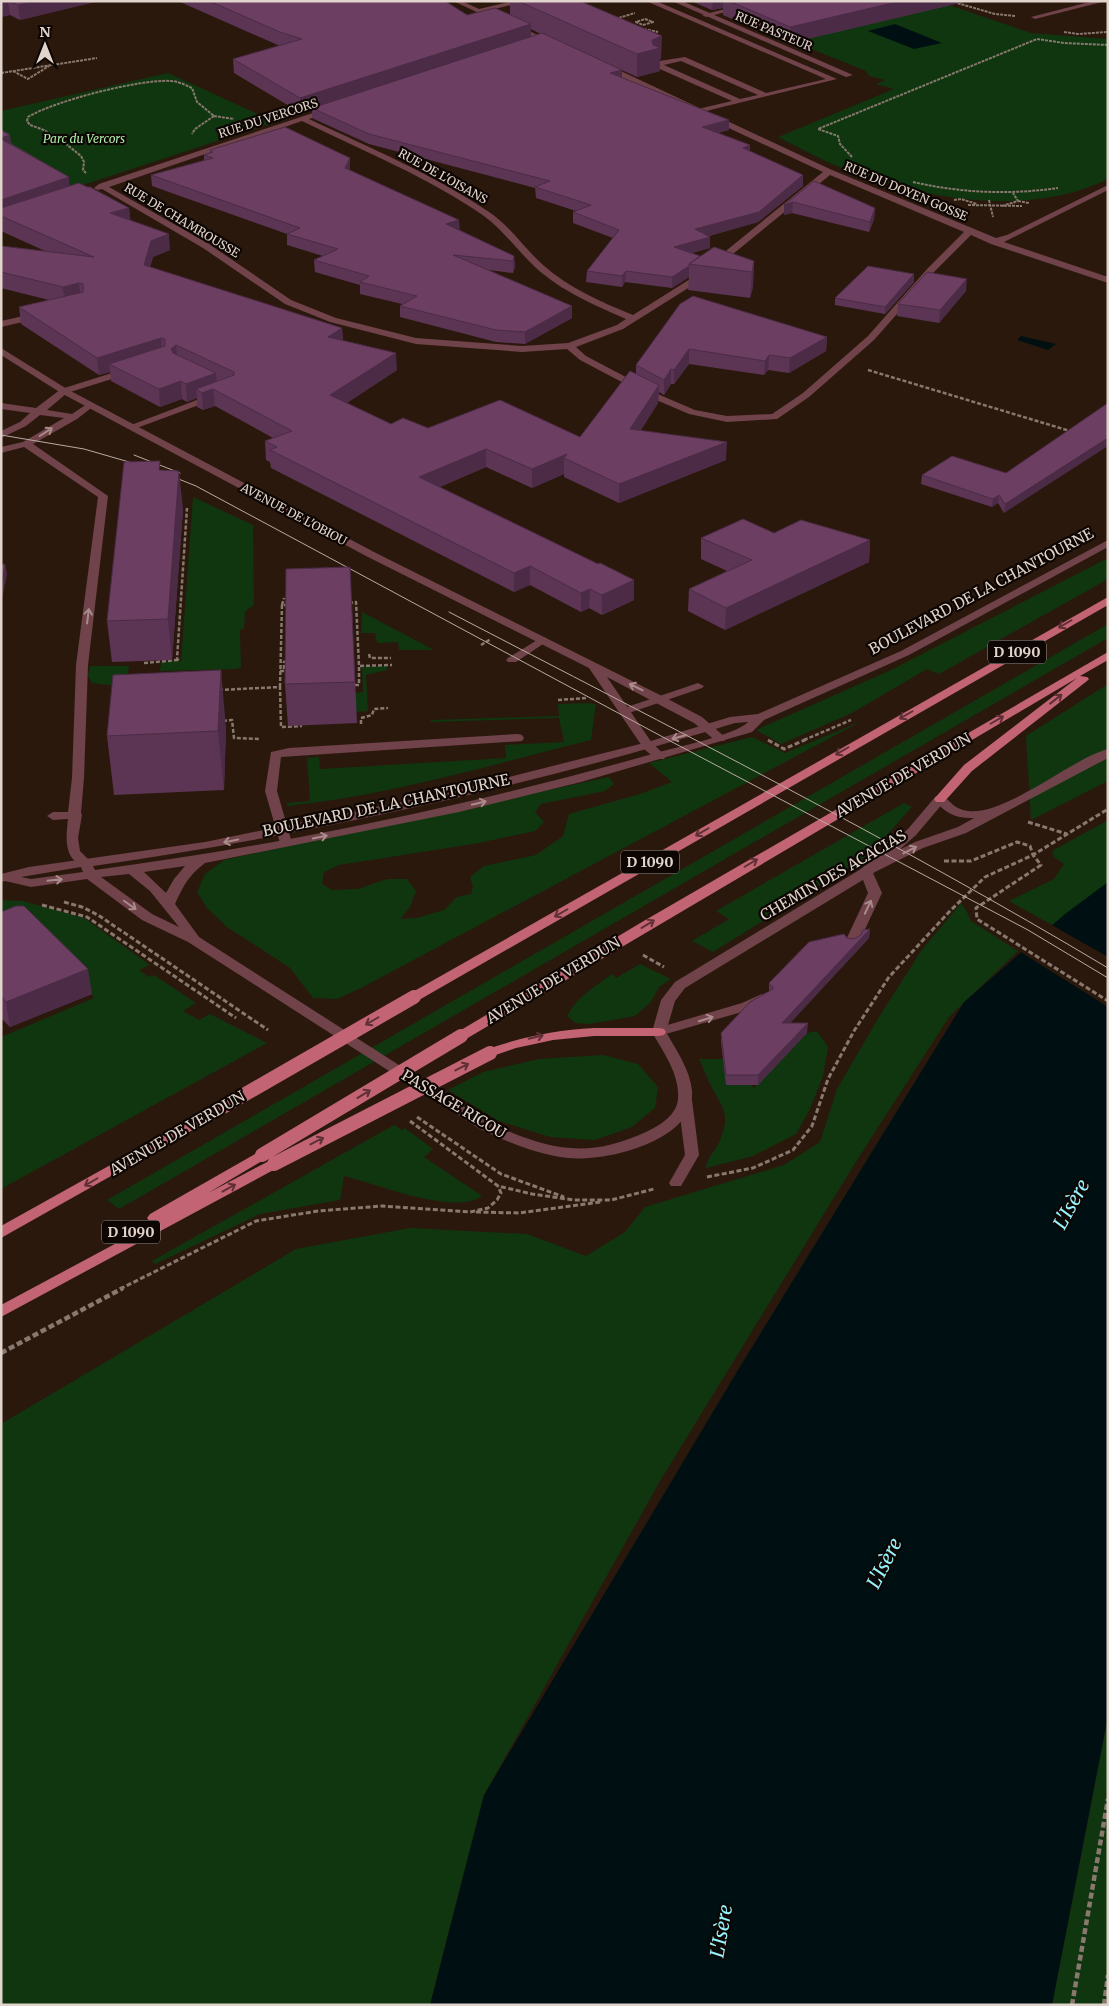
<svg xmlns="http://www.w3.org/2000/svg" width="1109" height="2006" viewBox="0 0 1109 2006" font-family="Merriweather,serif">
<style>
.green{fill:#0f360f}
.water{fill:#001012}
.pier{fill:#2b180d}
.lines{fill:none;stroke-linecap:round;stroke-linejoin:round}
.path-far3{stroke:#88786e;stroke-width:2;stroke-dasharray:3 1;stroke-linecap:butt}
.path-far2{stroke:#88786e;stroke-width:2.5;stroke-dasharray:4 2;stroke-linecap:butt}
.path-far1{stroke:#88786e;stroke-width:3;stroke-dasharray:5 2.5;stroke-linecap:butt}
.path{stroke:#88786e;stroke-width:4.5;stroke-dasharray:6 3;stroke-linecap:butt}
.service{fill:#704249;fill-rule:evenodd}
.minor{fill:#704249;fill-rule:evenodd}
.tertiary{fill:#704249;fill-rule:evenodd}
.primary{fill:#c26474;fill-rule:evenodd}
.tram{stroke:#b9aaa2;stroke-width:1}
.primary-bridge{stroke:#c26474;stroke-width:14}
.wall{fill:#5c3554;fill-rule:evenodd}
.shaded-wall{fill:#4b2b45}
.building{fill:#6b3e62;stroke:#4b2b45}
.oneway{stroke:#a88b8a}
.oneway2{stroke:#5e3036}
.labels{text-anchor:middle;dominant-baseline:central;stroke-width:4.5;stroke-linejoin:round;paint-order:stroke}
.far-street-label{font-size:12px;fill:#e1d4cc;stroke:#0d0603}
.far-park-label{font-size:12px;font-style:italic;fill:#aceca9;stroke:#0d0603}
.shield{fill:#0d0603;stroke:#a19690;stroke-width:1}
.shield-label{font-size:14px;font-weight:bold;fill:#e1d4cc}
.street-label{font-size:15px;fill:#e1d4cc;stroke:#0d0603}
.near-water-label{font-size:19px;font-style:italic;fill:#97f4fe;stroke:#0d0603}
</style>
<rect width="100%" height="100%" fill="#2b180d"/>
<!-- green -->
<path class="green" d="M937,1l94,32 77,6v140c-75,37 -174,22 -250,-5 -28,-9 -54,-24 -80,-37l116,-48 -18,-5 9,-4 -16,-4 -3,-5 -109,-44z
M168,73l107,49 -201,66 -73,-45v-32z
M193,497l60,28 1,80 -9,6 -1,17 -4,2 1,37 -5,2 -76,2 1,-9 20,-1z
M1108,558v21l-169,95 -12,-5 -75,44 -71,31 -25,-14 135,-60z
M362,612l72,38h-35l-1,-8 -21,1 -2,-10h-14z
M1108,624v14l-989,571 -12,-9z
M90,666h39l-3,18 -18,1 -16,-2 -4,-7z
M387,666v4l-21,5 2,36 -12,1 -1,-19 8,-1 -1,-25z
M1108,684v97l-77,39 -5,-84z
M587,703l9,1 -5,36c-100,25 -201,55 -303,66l-2,-3 24,-2 -3,-43 12,-1 1,12 186,-11 -1,-13 59,-3 -5,-24 -128,4v-2l128,-4 -1,-12z
M862,721l-501,267 -24,11 -24,-1 -23,-30 -63,-41 -20,-19 -10,-16 8,-18 19,-14 385,-83 5,7 -9,7 -64,13 -6,8 9,10 -9,9 -56,12 -140,22 -15,7 -2,12 10,6 26,-1 29,-10h20l9,12 -6,16 -10,12 17,-1 27,-8 13,-13 14,-3 2,-7 -3,-10 14,-11 52,-11 27,-19 6,-22 71,-20 32,-12 -23,-19 103,-26 33,16z
M904,803l8,4 -42,47 -157,98 -21,-11 37,-22 -13,-8z
M1108,820v63l-56,42 -43,-24 45,-22 10,-15 -10,-7 -2,-6z
M1,900l22,1 61,17 66,47 -11,5 10,7 5,-2 42,28 -13,8 16,9 11,-6 57,29 -266,146v-152l93,-39 -2,-4 -91,-56z
M961,903l5,7 5,11 47,30 -69,66 -92,143 -197,321 -176,314 -54,210h-429v-581l295,-175 114,-21 117,6 59,22 39,-24 20,-25 139,-42 36,-23 17,-53 42,-72 42,-66z
M640,964l31,15 -12,8 -8,15 -16,14 -46,8 -14,-1 -8,-7c10,-19 27,-29 45,-42l4,4z
M817,1031l11,16 -5,29 -13,33 -14,25 -43,22 -47,12c1,-11 10,-18 14,-28 10,-24 4,-31 -8,-52 -5,-9 -8,-19 -13,-29h24l31,29 53,-55z
M603,1055l35,9 20,23 -3,21 -23,19 -37,13 -45,-3 -51,-16 -51,-31 35,-18 56,-13z
M394,1125l8,5 3,-2 28,21 -9,8 58,39c-28,20 -105,-12 -138,-20l-4,24 -80,14 -105,50 -3,-3z
M1108,1716v289h-56z"/>
<!-- water -->
<path class="water" d="M895,24l47,19 -28,6 -46,-18z
M1021,336l35,8 -8,6 -31,-10z
M1108,882v834l-56,289h-622l54,-210 254,-425 226,-368 101,-88z"/>
<!-- pier -->
<path class="pier" d="M1050,924l58,33v50l-89,-56z"/>
<g class="lines">
<!-- path-far3 -->
<path class="path-far3" d="M950,1l45,13 20,2
M615,19l20,-6
M645,19l8,3 -10,3 -7,-3z
M644,29l14,3
M1064,32l14,2 30,-2
M13,71l15,8 21,-13
M1,73l96,-15
M214,116l20,3
M852,157l-12,-13 -2,-8 -20,-7 219,-90 27,4 44,2
M86,173l-3,-3 1,-8 -3,-6 -15,-12 -22,-14 -14,-5 -3,-4 1,-4c26,-16 112,-38 142,-36 8,0 15,4 22,7l5,14 17,14 -19,13 -3,5
M913,182c48,11 96,13 145,6
M954,200l7,-1 16,5
M989,200l4,17
M1018,201l11,2
M968,205l54,1
M1002,206l16,-5 -5,-8"/>
<!-- path-far2 -->
<path class="path-far2" d="M868,370l202,61
M349,603l7,-1 3,64
M282,605l2,-7
M481,645l10,-6
M369,654l1,4h21
M179,660l-2,-1 10,-151
M144,663l34,-3
M280,671h4v-9l4,-1
M355,685h4v-19l33,-1
M280,687l2,-82h6
M219,690l61,-3 1,40 21,-1
M558,700l29,-2
M223,721l9,-1 2,18 25,1
M361,724v-6l11,-3 2,-6 14,-1
M804,740l47,-20"/>
<!-- path-far1 -->
<path class="path-far1" d="M768,740l16,9 23,-10
M1028,822l39,12
M944,861h27l46,-19 13,4 3,9 8,10 -65,43 1,11 131,82
M64,902l18,5 16,8 170,115
M42,905l45,12 149,101
M643,955l21,12
M417,1117l84,57 63,23
M410,1121l88,65 34,8 42,6h37l43,-11
M707,1177l46,-9 40,-18 19,-24 16,-47 26,-48 35,-54 60,-65 36,-35 48,-22 75,-46
M476,1212l43,1 82,-11
M120,1289l136,-68 62,-10 64,-5 88,6 18,-4 9,-8 4,-7 -3,-7"/>
<!-- path -->
<path class="path" d="M1,1353l122,-65
M1072,2005l36,-206
M1104,2005l4,-30"/>
<!-- service -->
<path class="service" d="M646,1h10l181,78 -139,34v-4l34,-8 -79,-35v-4l32,-5 81,36 60,-14zM681,61l77,34 -18,4 -76,-34z
M756,1h13l-63,16 -4,-2z
M37,313l3,1v4l-39,9v-6z
M128,368l5,3 -2,2 -64,20 -20,17 25,4 18,-12 5,3 -18,14 -44,25 75,52 -20,169 -4,113 -3,35 1,2 -4,23 2,13 12,12 -6,4c-23,-6 -20,-30 -18,-48l-15,1 -6,-4 6,-4h15l4,-34 4,-113 22,-168 -74,-50 -23,6v-6l22,-5 41,-24 -24,-3 -14,11 -25,12v-7l19,-9 10,-9 -29,-4v-6l35,5 25,-19z
M215,393l3,1v4l-84,31h-6l-2,-2z
M542,637l4,1 2,2 -2,2 -30,20h-8l-2,-2 2,-2z
M698,683l6,3 -2,2 -73,25 -4,2 -6,-4 2,-2z
M518,734l4,1 2,3 -2,3 -241,16 -4,34 15,52 -6,4 -6,-4 -15,-52 6,-39 18,-4z
M1108,749v9l-142,75 -43,15 -50,25 9,20 -23,49 -7,4 -5,-1 -2,-3 23,-49 -8,-21 1,-3 54,-27 43,-15 16,-9c-17,1 -30,-5 -40,-19l2,-3h8c6,6 11,12 19,14 37,11 107,-51 145,-61z
M762,994l7,4 -17,11 -93,27 -5,-1 -2,-3 2,-3 88,-26z
M685,1095l5,2 2,3 7,55 -18,31h-10l-2,-3 16,-28 -7,-55 2,-3z"/>
<!-- minor -->
<path class="minor" d="M453,1h9l17,8 34,-8h14l-41,10 69,32 -7,2z
M672,1h10l171,74 -7,2z
M1093,1h13l-71,18 -4,-2z
M602,65h6l224,105 164,68 11,-3 101,-50v5l-104,52 104,35v6l-117,-39 -20,-9 -37,37 -60,68 -65,57 -32,22 -50,3 -38,-8 -35,-15 -74,-39 -13,-11 -45,3 -106,-8 -86,-22 -45,-18 -82,-56 -101,-59 -4,1 -4,-2 5,-4 229,-76h3v4l-22,7c61,29 124,55 180,93 21,14 35,36 54,53 26,23 58,37 90,50l62,-39 128,-104 -221,-103zM302,121c61,30 126,56 182,95 19,14 33,34 51,51 26,24 59,38 91,52l-9,6 -49,18 -46,3 -106,-8 -80,-20 -45,-18 -82,-56 -100,-57zM830,175l134,57 -36,36 -60,68 -65,57 -31,21 -45,2 -32,-6 -35,-15 -74,-39 -10,-9 47,-18 78,-49z
M1,348l66,41 307,163 292,146 36,19 24,21 -2,3h-8l-22,-18 -87,-46 45,66 14,13 -2,3h-8l-12,-10 -55,-81 -223,-112 -305,-163 -60,-38z"/>
<!-- tertiary -->
<path class="tertiary" d="M1108,540v7l-199,108 -145,65 -12,12 -171,50 -122,30 -254,51c-17,13 -21,22 -30,41l24,33 289,185c59,28 99,38 160,9 13,-6 29,-17 30,-32 2,-25 -15,-47 -26,-67l9,-32 14,-18 186,-113 47,-40 28,-33h8l2,3 -2,3 -28,33 -45,40 -186,113 -10,13 -9,31c10,18 24,37 26,59 4,50 -87,71 -124,67 -32,-4 -61,-16 -90,-30l-290,-186 -46,-22 -55,-41 -56,8 -26,-6 -4,1v-8l28,-7 176,-25 244,-50 195,-49 86,-26 28,-3 143,-63zM748,722c-12,13 -72,25 -92,31 -184,52 -372,92 -561,117l-2,-4c217,-31 433,-79 642,-143zM185,866l-11,13 -8,14 -22,-21zM81,867l2,5 -52,7 -10,-2zM129,874l21,17 29,36 -27,-13 -51,-37z"/>
<!-- primary -->
<path class="primary" d="M1108,597v8l-689,395h-10l-2,-3 2,-3z
M1108,652v8l-28,16 7,1 2,2 -2,2 -115,90 -28,31h-8l-2,-3 30,-34 113,-87 -611,361h-10l-2,-3 2,-3 186,-111z
M594,1028h65l5,1 2,3 -2,3 -5,1h-65l-41,4 -37,8 -26,9 -5,-1 -2,-3 2,-3c36,-13 71,-20 109,-22z
M209,1110l5,2 2,3 -2,3 -213,120v-12z
M262,1150l5,2 2,3 -2,3 -59,35 61,-32h10l2,3 -2,3 -278,150v-12l153,-82 -4,-1 -3,-4 3,-4z"/>
<!-- tram -->
<path class="tram" d="M1,435l83,14 59,17
M134,455l46,18
M166,474l30,12 478,257 354,187 80,48
M449,612c221,115 445,228 659,356"/>
<!-- primary-bridge -->
<path class="primary-bridge" d="M209,1115l205,-118
M262,1155l199,-119
M274,1164l216,-111"/>
</g>
<!-- wall -->
<path class="wall" d="M1,1h98l-79,19 -10,-5 -9,2z
M178,1h267l22,14h43v-14h70l81,58h-1v12l-23,6 -59,-27 44,20v8l107,52 -11,3 32,12v6l53,35 -45,36 -49,14 1,1v11l-18,5 8,3 54,5 -1,26 -3,11 -62,-8 1,-13 -17,11 -47,-6 -3,5 -36,-5 1,-11 26,-33 -40,-15v-11l3,-1 -40,-13 -1,-10 -166,-44 -57,-26v-8l-11,3 -67,-40 -1,-14 47,-13zM531,29l10,5 -10,3z
M691,1h277l-178,42 -67,-28v-7l-11,2z
M1,130l11,14 57,33v9l18,1 42,21 1,12 40,30 -17,7 -3,10 192,61 1,12 54,30 -50,33 44,21 37,4 152,9 56,-63v-9l44,-61 147,33 -1,14 -37,22 -21,-3 -4,5 -75,-11 -15,20h-3l-7,11 -5,-3 -1,11 -17,27 85,30 -107,43 -55,-26v-3l-32,14 -46,-21 -46,20 158,77 36,16v20l-32,15 -13,-7 -8,4 -51,-27 -16,7 -243,-124 -1,-6 -4,-2 -1,-19 8,-3 -58,-32 -12,4 -6,-3v-9l-10,4 -5,-3 -22,8 -49,-26 -1,-9 -11,3 -78,-51 -2,-17 30,-7 -48,-12v-42l44,5 -44,-20z
M210,150l140,8v12l109,60 55,26 1,11 -2,6 -24,-3 83,48 -47,26 -29,-2 -96,-25v-11l2,-2 -42,-10v-9l-45,-13 -1,-12 9,-4 -36,-11v-11l-135,-48 -1,-11 53,-14v-6l6,-2z
M814,181l61,27 -1,11 -5,13 -77,-19 -8,2v-10z
M914,282l-29,32 -50,-9v-7z
M966,291l-27,32 -42,-7 1,-12z
M1108,403l-104,110 -6,-10 -6,4 -71,-23 1,-9 84,-2z
M161,471l22,38 -11,151 -60,2 -5,-41z
M774,533l96,7 -1,22 -144,68 -37,-19 1,-22 38,-18 -26,-12v-21z
M350,567l7,156 -69,3 -3,-42z
M226,728l-2,62 -110,5 -7,-59z
M1,912l91,82 -82,33 -9,-9z
M870,929l-1,9 -79,85 17,10 -49,52h-32l-5,-43v-9l48,-41v-9l78,-45 7,1z"/>
<!-- shaded-wall -->
<path class="shaded-wall" d="M8,1l2,14 -9,2v-14z
M36,1h63l-79,19 -2,-15z
M713,1h10v7l-11,2z
M901,1h67l-178,42v-16z
M531,24v15l-219,69v2l-11,3 -1,-15z
M662,36l-1,23h-1v12l-23,6v-23l15,-14z
M622,70v10l-12,-7z
M729,120v10l-27,7v-10z
M10,135l2,16 -11,-3v-10z
M750,145l-1,11 -6,-8z
M350,158v11l-4,10 -1,-11z
M803,175v11l-45,36 -63,18v-11z
M69,177l1,16 -69,23v-16z
M793,202l-1,11 -8,2v-10z
M129,208l2,16 -21,-11z
M875,208l-1,11 -5,13 1,-10z
M459,220l1,11 -14,-7z
M169,234l1,16 -17,7 -7,25 -2,-17 7,-24z
M710,237v11l-36,10v-11z
M514,256l1,11 -2,6v-12z
M754,261l-1,26 -3,11 2,-26z
M689,266v11l-17,11v-11z
M626,271l-1,11 -3,5v-11z
M914,274v8l-29,32v-7z
M967,279l-1,12 -27,32 1,-13z
M79,283l2,17 -16,4 -2,-17z
M572,306v12l-47,26v-12z
M342,328l1,17 -15,-8z
M827,337l-1,14 -37,22 1,-15z
M161,338l1,17 -53,9 1,8 -11,3 -2,-17z
M176,345l2,17 -7,-13z
M689,349v15l-15,20v-14z
M396,353l1,17 -66,43 -1,-18z
M769,355l-1,15 -4,5 1,-14z
M671,369v15l-7,11v-15z
M216,373l1,18 -4,-2 2,17 -12,4 -1,-17 -6,-4 1,9 -10,4 -1,-18z
M181,381l1,18 -22,8 -1,-18z
M659,385l-1,18 -28,44v-18z
M1108,438v8l-104,67 1,-9z
M727,442l-1,18 -107,43v-19z
M486,449v18l-66,28 -1,-18z
M567,454l-3,4v16l-32,14v-19z
M179,471l4,38 -11,151 -4,-41z
M999,495l-1,8 -6,4 1,-8z
M870,540l-1,22 -144,68 1,-22z
M5,564l2,10 -6,30v-17z
M530,566v19l-16,7v-19z
M634,580v20l-32,15v-20z
M590,589l-1,19 -8,4v-19z
M221,670l5,58 -2,62 -6,-59z
M870,929l-1,9 -88,95 1,-10z
M88,969l4,25 -82,33 -4,-25z
M808,1023l-1,10 -49,52v-10z"/>
<!-- building -->
<path class="building" d="M8,1h28l-18,4z
M209,1h236l22,14 28,-7 36,16 -231,74 -67,-39 69,-20 -22,-7z
M518,1h62l82,35 -10,4 1,5 7,3 -23,6z
M729,1h172l-111,26z
M542,33l80,37 -12,3 119,47 -27,7 48,18 -7,3 60,27 -44,37 -64,17 15,8 -36,10 26,9 -11,8v2l-17,11 -46,-6 -4,5 -35,-5 32,-41 -46,-18 18,-7 -56,-18 15,-6 -181,-47 -57,-26z
M285,127l65,31 -5,10 114,52 -13,4 68,32 -1,5 -60,-6 119,51 -47,26 -29,-2 -96,-24 17,-10 -57,-14 9,-6 -55,-16 24,-11 -51,-15 13,-6 -149,-53 62,-17 -9,-3 9,-3 -3,-2z
M1,130l9,5 -9,3z
M1,139l68,38 -68,23z
M814,181l61,27 -5,14 -77,-20 -9,3z
M79,183l8,4h3l39,21 -19,5 59,21 -18,7 -7,24 198,63 -14,9 68,16 -66,42 61,29 12,-6 25,10 72,-28 80,37 50,-66 29,14 -29,44 97,13 -108,42 -55,-26 3,-4 -35,15 -46,-20 -67,28 179,87 2,-1 34,17 -32,15 -12,-6 -9,4 -51,-27 -16,7 -244,-123 7,-3 -12,-6 27,-10 -79,-42 -11,4 -6,-4 38,-14v-3l-58,-27 -5,4 2,4 43,20 -30,11 -5,-3 -22,8 -50,-25 56,-18v-7l-4,-1 -64,20 -78,-51 64,-15v-8l-4,-1 -16,4 -62,-15v-26l93,11 -93,-41v-8z
M714,247l40,14 -2,11 -63,-8z
M868,266l46,8 -29,33 -50,-9z
M927,272l40,7 -27,31 -42,-6z
M693,296l134,41 -37,21 -21,-3 -4,6 -76,-12 -15,21 -3,-1 -7,11 -28,-15 44,-61z
M1108,403v35l-103,66 -6,-9 -6,4 -71,-24 30,-19 54,17z
M160,461l-1,9 20,1 -11,148 -61,2 17,-159z
M743,519l31,14 27,-13 69,20 -144,68 -37,-19 63,-29 -51,-22z
M5,564l-4,23v-22z
M350,567l5,115 -70,2 1,-115z
M221,670l-3,61 -111,5 6,-61z
M16,906h8l64,63 -82,33 -5,-6v-84z
M870,929l-88,94h26l-50,52h-32l-5,-42 29,-31 23,-13v-2l-4,-4 40,-41 35,-8 3,4 7,1 7,-4 2,-5z"/>
<!-- one-way arrows -->
<defs><path id="oneway-shaft" d="M-6 0H5M1.5-3L5.5 0L1.5 3" fill="none" stroke-width="1.6" stroke-linecap="round" stroke-linejoin="round" transform="scale(1.25)"/></defs>
<g class="oneway">
<use href="#oneway-shaft" transform="translate(46 432) rotate(-32)"/>
<use href="#oneway-shaft" transform="translate(88 616) rotate(-83)"/>
<use href="#oneway-shaft" transform="translate(636 687) rotate(-154)"/>
<use href="#oneway-shaft" transform="translate(679 737) rotate(164)"/>
<use href="#oneway-shaft" transform="translate(479 803) rotate(-14)"/>
<use href="#oneway-shaft" transform="translate(320 837) rotate(-11)"/>
<use href="#oneway-shaft" transform="translate(231 841) rotate(168)"/>
<use href="#oneway-shaft" transform="translate(910 850) rotate(-27)"/>
<use href="#oneway-shaft" transform="translate(55 880) rotate(-6)"/>
<use href="#oneway-shaft" transform="translate(130 905) rotate(35)"/>
<use href="#oneway-shaft" transform="translate(868 907) rotate(-65)"/>
<use href="#oneway-shaft" transform="translate(706 1019) rotate(-17)"/>
</g>
<g class="oneway2">
<use href="#oneway-shaft" transform="translate(1065 624) rotate(150)"/>
<use href="#oneway-shaft" transform="translate(1056 699) rotate(-38)"/>
<use href="#oneway-shaft" transform="translate(906 715) rotate(150)"/>
<use href="#oneway-shaft" transform="translate(997 720) rotate(-30)"/>
<use href="#oneway-shaft" transform="translate(842 751) rotate(150)"/>
<use href="#oneway-shaft" transform="translate(702 832) rotate(150)"/>
<use href="#oneway-shaft" transform="translate(751 863) rotate(-30)"/>
<use href="#oneway-shaft" transform="translate(561 913) rotate(150)"/>
<use href="#oneway-shaft" transform="translate(648 924) rotate(-31)"/>
<use href="#oneway-shaft" transform="translate(372 1021) rotate(150)"/>
<use href="#oneway-shaft" transform="translate(536 1037) rotate(-13)"/>
<use href="#oneway-shaft" transform="translate(462 1067) rotate(-27)"/>
<use href="#oneway-shaft" transform="translate(364 1094) rotate(-31)"/>
<use href="#oneway-shaft" transform="translate(317 1141) rotate(-27)"/>
<use href="#oneway-shaft" transform="translate(91 1182) rotate(150)"/>
<use href="#oneway-shaft" transform="translate(229 1188) rotate(-29)"/>
</g>
<g class="labels">
<!-- far-street labels -->
<g class="far-street-label">
<text transform="translate(774 31) rotate(23)">RUE PASTEUR</text>
<text transform="translate(268 118) rotate(-18)">RUE DU VERCORS</text>
<text transform="translate(443 176) rotate(29)">RUE DE L'OISANS</text>
<text transform="translate(906 191) rotate(23)">RUE DU DOYEN GOSSE</text>
<text transform="translate(182 220) rotate(31)">RUE DE CHAMROUSSE</text>
<text transform="translate(294 514) rotate(28)">AVENUE DE L'OBIOU</text>
</g>
<!-- far-park labels -->
<g class="far-park-label">
<text x="84" y="138">Parc du Vercors</text>
</g>
<!-- shield labels -->
<g class="shield">
<rect x="988" y="640.5" width="58" height="23" rx="4"/>
<rect x="621" y="850.5" width="58" height="23" rx="4"/>
<rect x="102" y="1220.5" width="58" height="23" rx="4"/>
</g>
<g class="shield-label">
<text x="1017" y="652">D 1090</text>
<text x="650" y="862">D 1090</text>
<text x="131" y="1232">D 1090</text>
</g>
<!-- street labels -->
<g class="street-label">
<text transform="translate(981 591) rotate(-28)">BOULEVARD DE LA CHANTOURNE</text>
<text transform="translate(903 775) rotate(-30)">AVENUE DE VERDUN</text>
<text transform="translate(386 805) rotate(-12)">BOULEVARD DE LA CHANTOURNE</text>
<text transform="translate(833 875) rotate(-30)">CHEMIN DES ACACIAS</text>
<text transform="translate(553 980) rotate(-31)">AVENUE DE VERDUN</text>
<text transform="translate(454 1104) rotate(31)">PASSAGE RICOU</text>
<text transform="translate(177 1133) rotate(-30)">AVENUE DE VERDUN</text>
</g>
<!-- near-water labels -->
<g class="near-water-label">
<text transform="translate(1071 1204) rotate(-61)">L'Isère</text>
<text transform="translate(884 1563) rotate(-63)">L'Isère</text>
<text transform="translate(721 1931) rotate(-80)">L'Isère</text>
</g>
</g>
<!-- border -->
<rect width="1109" height="2006" fill="none" stroke="#e1d4cc" stroke-width="5"/>
<!-- north arrow -->
<g transform="translate(45 45)" stroke="#0d0603" stroke-width="4" paint-order="stroke">
<path d="M0-4L9 19L0 12L-9 19Z" fill="#e1d4cc"/>
<text y="-8" font-size="14" font-weight="bold" text-anchor="middle" fill="#e1d4cc">N</text>
</g>
</svg>
